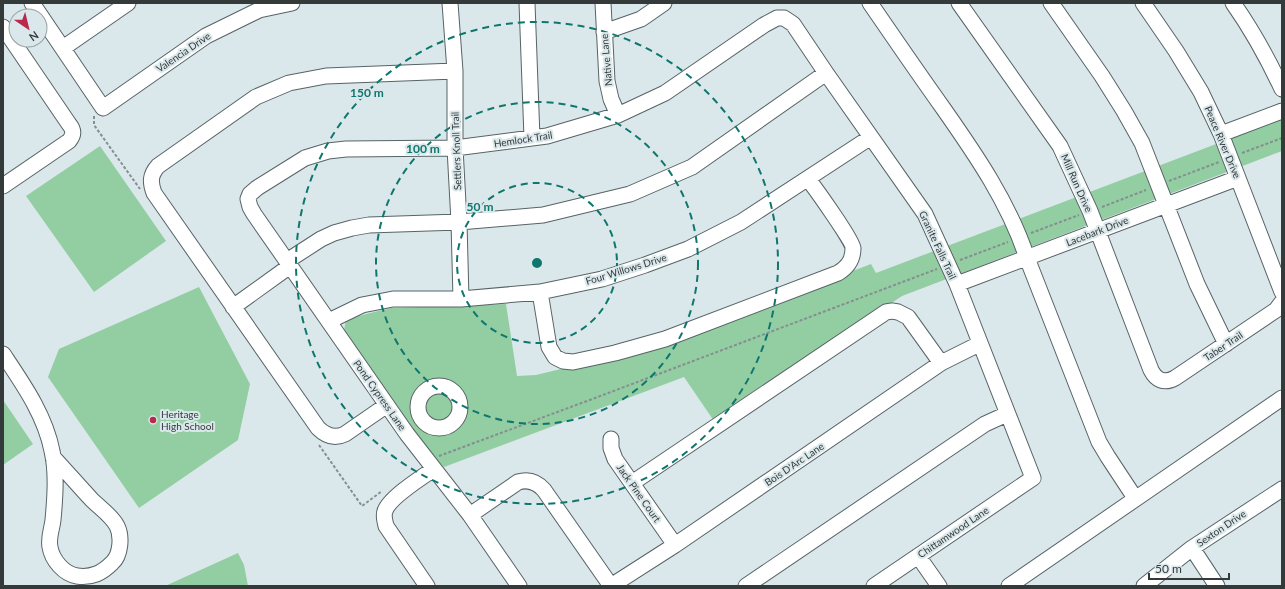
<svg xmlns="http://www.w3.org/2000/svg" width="1285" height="589" viewBox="0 0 1285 589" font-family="Lato,sans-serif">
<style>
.green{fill:#93cda2}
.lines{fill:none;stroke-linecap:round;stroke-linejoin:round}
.minor-casing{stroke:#576366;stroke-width:17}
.path{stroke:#858e90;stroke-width:2;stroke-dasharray:3 2;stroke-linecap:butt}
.minor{stroke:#fff;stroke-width:15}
.ring{fill:none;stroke:#0f766e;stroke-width:2;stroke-dasharray:7 5}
.poi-dot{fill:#ba294d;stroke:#dae8eb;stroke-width:1.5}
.labels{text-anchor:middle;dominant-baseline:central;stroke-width:4;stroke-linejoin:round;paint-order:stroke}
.street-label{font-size:10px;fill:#34393a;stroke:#dae8eb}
.poi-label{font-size:10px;fill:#34393a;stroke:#dae8eb;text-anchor:start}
.centre{fill:#0f766e;stroke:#dae8eb;stroke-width:2}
.ring-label{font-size:12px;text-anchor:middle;font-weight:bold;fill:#0f766e;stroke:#dae8eb;stroke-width:4;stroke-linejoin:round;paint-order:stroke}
</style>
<rect width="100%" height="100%" fill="#dae8eb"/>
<!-- green -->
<path class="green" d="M1282,119v32l-380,145 -188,125 -30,-44 -240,90 -20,-21 -80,-116 2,-10 20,-6 25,-6 115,-4 11,72 19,-1 124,-30 211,-81 5,9z
M100,146l66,95 -72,51 -68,-96z
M199,287l51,97 -12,56 -99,68 -91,-131 11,-28z
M3,400l30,44 -30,21z
M238,553l6,12 4,21h-83z"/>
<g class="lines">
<!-- minor casing -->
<g class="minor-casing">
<path id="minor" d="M32,3l71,105 103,-72 53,-26 33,-7
M450,3l5,68v77l4,74 2,77
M527,3l5,135
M603,3l4,78 4,18 7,16
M870,3c24,35 48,70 73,105 33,47 66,95 84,150l72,184 9,15 27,41
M959,3l101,143 30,65 61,159c5,10 13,14 24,8l101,-68 6,-8
M1051,3l51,73 22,35 18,32 55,141 29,60
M1143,3l33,48 25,41 20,42 61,158
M1233,3c19,27 35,56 49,86
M3,27l66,97c5,6 5,11 0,17l-66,45
M604,32l37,-13 23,-16
M63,48l65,-45
M1221,134l61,-23
M287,261l34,-22 13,-6 18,-5 17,-3 90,-3 84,-7 87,-21 62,-27 134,-94
M957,284l281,-106
M540,292l9,55 6,10 8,4 10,1 42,-9 50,-14 173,-66c10,-6 15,-13 15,-25 0,-7 -38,-60 -45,-69
M233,307l57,-41
M329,321l33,-16 31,-6h68l79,-7 62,-13 43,-14 43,-16 53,-27 130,-85
M3,354c20,30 42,61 49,97 5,21 3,47 1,69 -1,9 -5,18 -3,27 2,13 14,27 27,29 15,2 25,-3 35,-13 9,-8 10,-27 5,-37 -6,-11 -17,-18 -25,-26 -13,-14 -26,-29 -39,-43
M418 407a21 21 0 1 1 42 0a21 21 0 1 1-42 0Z
M387,405l-42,29c-10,5 -19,2 -27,-6l-164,-235c-4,-11 -4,-18 4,-27l98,-69 33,-14 37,-7 129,-5
M611,439v9l4,11 60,86
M632,483l254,-171 6,-1 6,1 10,5 33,46
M470,515l48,-33c10,-3 19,0 26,8l67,96
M1192,548l25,38
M918,556l21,30
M427,586l-41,-60c-1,-5 -3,-10 -1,-15 4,-13 37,-34 49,-42
M519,586l-49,-71 -63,-81 -153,-220 -4,-7 -2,-8 2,-5 7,-6 48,-30 23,-7 18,-2 109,-1 92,-12 71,-21 47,-22 99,-68 13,-7h7l9,6 33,49 99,141 32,70 76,194 -159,108
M611,586l64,-41 266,-182 38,-19
M746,586l239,-162 22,-10
M1009,586c91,-62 182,-126 273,-188
M1144,586l48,-38 90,-59"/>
</g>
<!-- path -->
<path class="path" d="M94,116v9l46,64
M1242,153l40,-15
M1169,181l50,-19
M1102,207l44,-17
M1031,233l48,-18
M960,260l48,-18
M319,445l43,61 20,-15
M439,456l156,-58 342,-129"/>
<!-- minor -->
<use href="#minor" class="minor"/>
</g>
<!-- distance rings -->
<g class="ring">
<circle cx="537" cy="263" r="80"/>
<circle cx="537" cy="263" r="161"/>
<circle cx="537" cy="263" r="241"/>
</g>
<!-- markers -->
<circle class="poi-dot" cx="153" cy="420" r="4"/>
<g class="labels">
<!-- street labels -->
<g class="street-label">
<text transform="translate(183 52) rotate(-34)">Valencia Drive</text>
<text transform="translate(606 60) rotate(-95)">Native Lane</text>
<text transform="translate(523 139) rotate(-9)">Hemlock Trail</text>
<text transform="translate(1223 142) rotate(67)">Peace River Drive</text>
<text transform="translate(456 151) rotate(-92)">Settlers Knoll Trail</text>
<text transform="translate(1077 183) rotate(66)">Mill Run Drive</text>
<text transform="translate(1097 231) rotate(-21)">Lacebark Drive</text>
<text transform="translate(938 245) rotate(65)">Granite Falls Trail</text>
<text transform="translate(626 269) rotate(-17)">Four Willows Drive</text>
<text transform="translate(1223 346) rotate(-34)">Taber Trail</text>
<text transform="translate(380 395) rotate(55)">Pond Cypress Lane</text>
<text transform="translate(794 464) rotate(-34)">Bois D'Arc Lane</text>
<text transform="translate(639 493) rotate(55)">Jack Pine Court</text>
<text transform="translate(1221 528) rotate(-34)">Sexton Drive</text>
<text transform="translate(953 532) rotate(-34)">Chittamwood Lane</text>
</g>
<!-- poi labels -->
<g class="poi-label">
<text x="161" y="414">Heritage<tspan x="161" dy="12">High School</tspan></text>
</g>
</g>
<circle cx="537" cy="263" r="6" class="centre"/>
<g class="ring-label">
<text x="367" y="97">150 m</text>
<text x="423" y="153">100 m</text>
<text x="480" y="211">50 m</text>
</g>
<!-- border -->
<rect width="1285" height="589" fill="none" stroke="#34393a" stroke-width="8"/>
<!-- north arrow -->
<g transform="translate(28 28) rotate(145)"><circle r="19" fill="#dae8eb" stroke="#98a2a4"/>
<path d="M0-3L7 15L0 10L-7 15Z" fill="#ba294d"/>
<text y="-6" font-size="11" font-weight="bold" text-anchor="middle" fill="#34393a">N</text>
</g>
<!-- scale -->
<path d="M1149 573v6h80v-6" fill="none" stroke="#34393a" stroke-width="2"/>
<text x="1155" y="573" font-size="12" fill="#34393a" stroke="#dae8eb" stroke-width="3" paint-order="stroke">50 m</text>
</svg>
